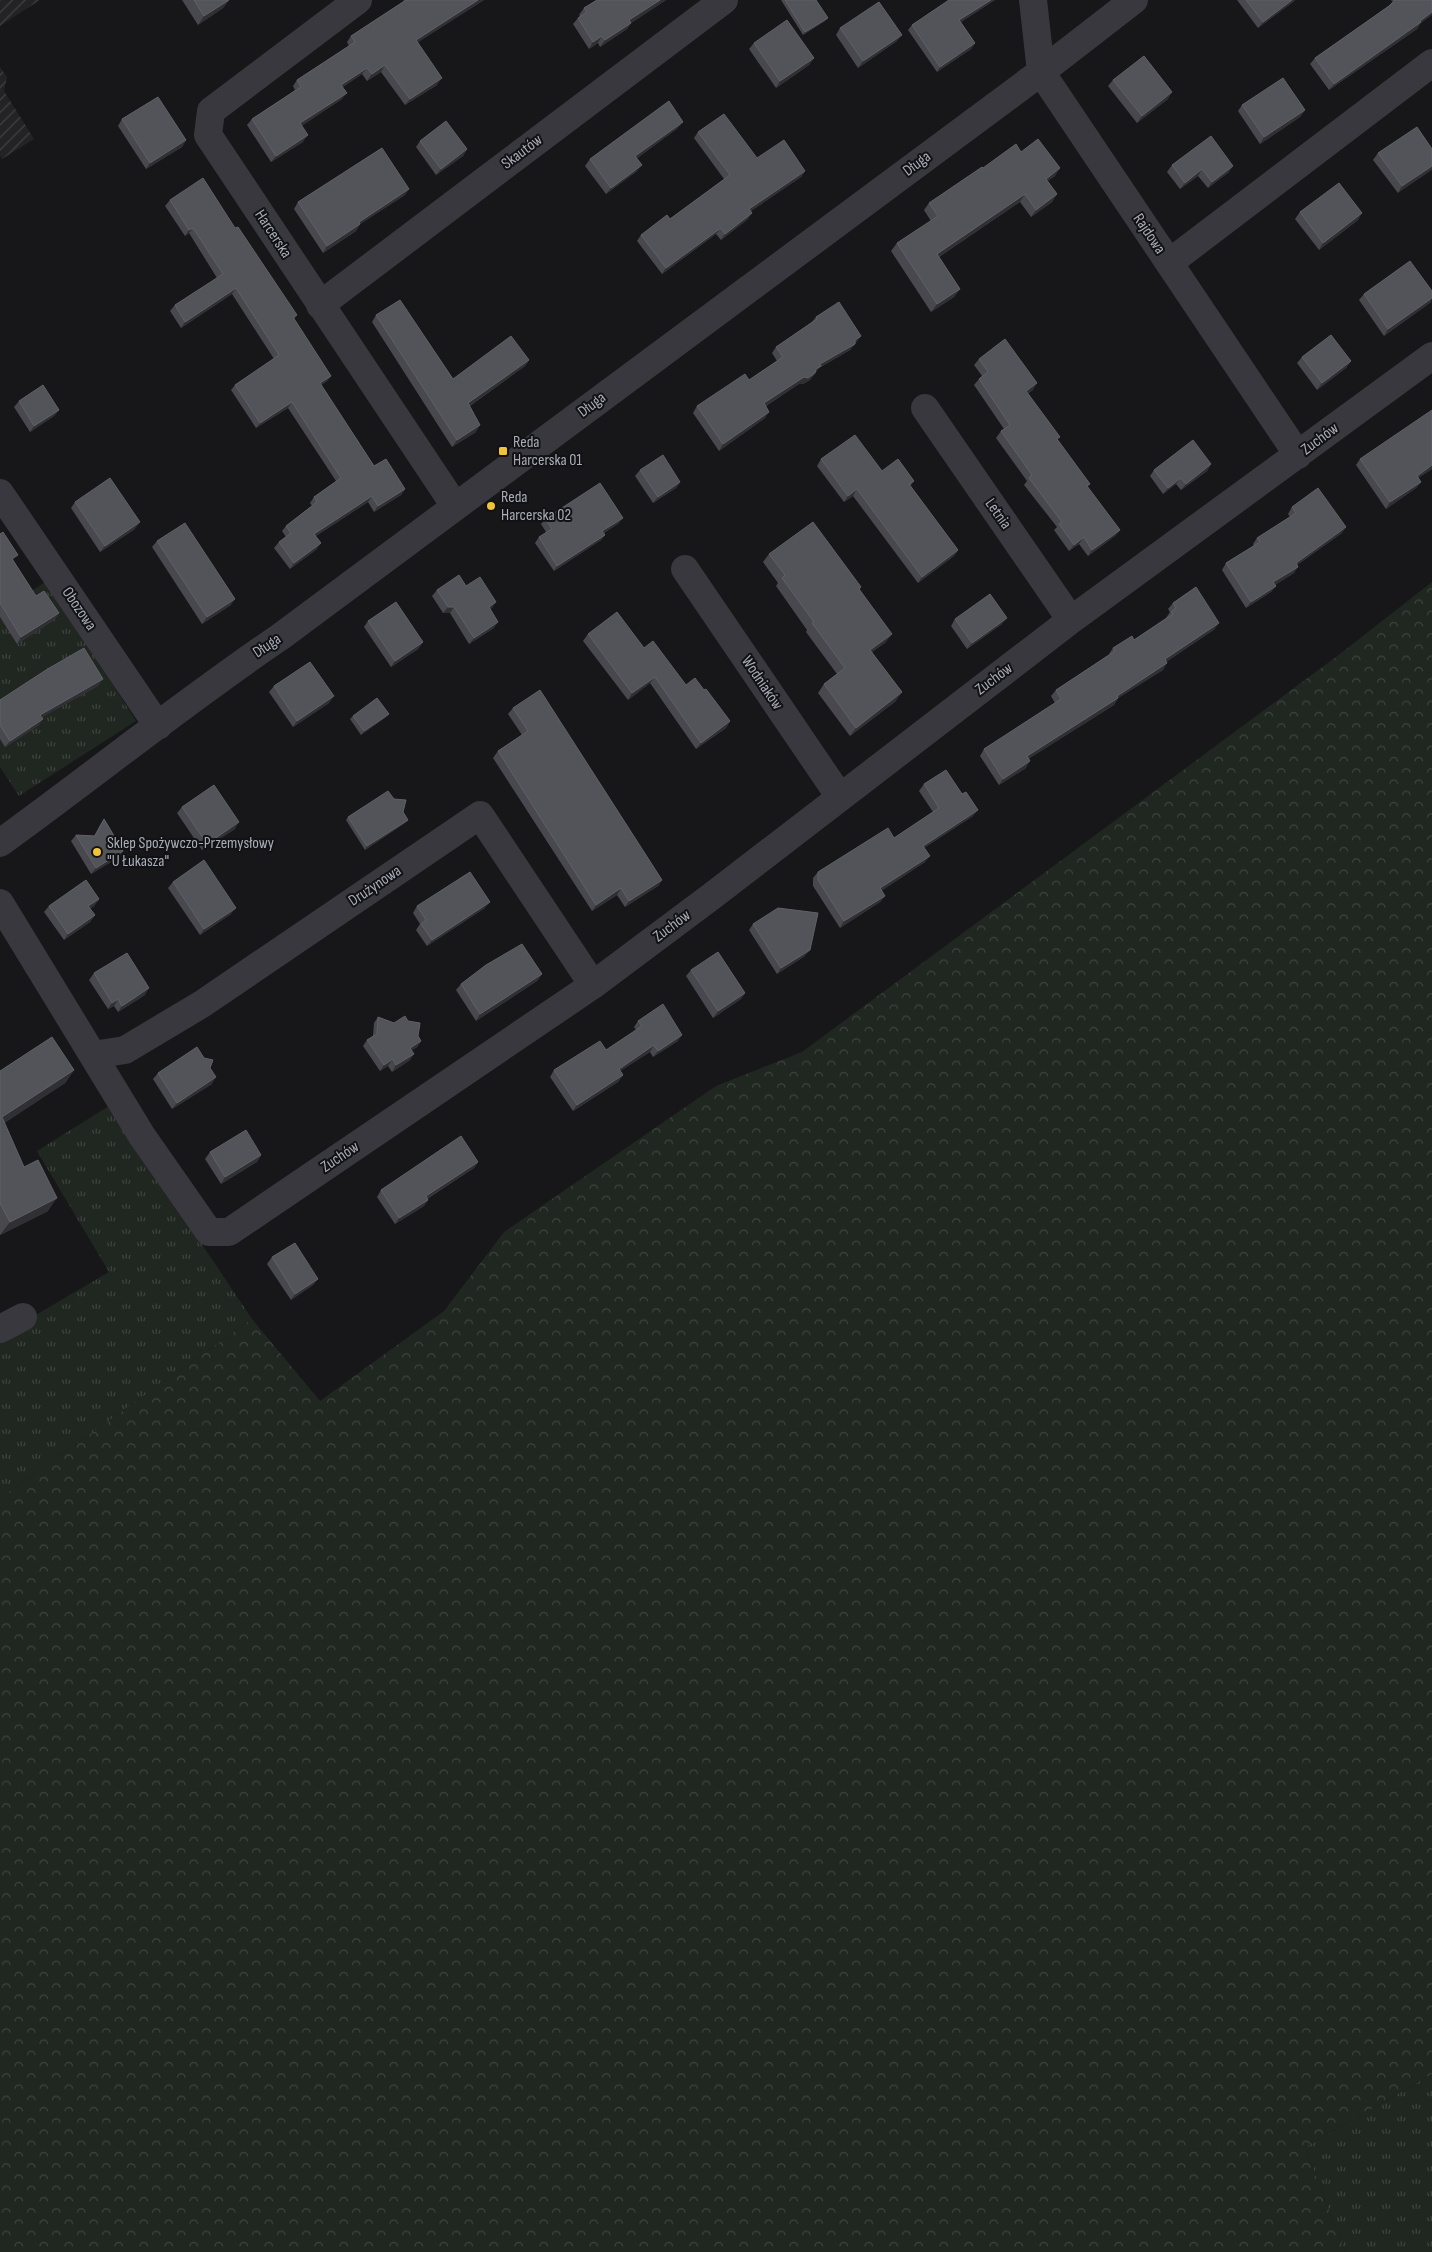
<svg xmlns="http://www.w3.org/2000/svg" width="1432" height="2252" viewBox="0 0 1432 2252" font-family="'Sofia Sans Condensed',sans-serif">
<style>
.industrial{fill:url(#industrial-furrows)}
.grass{fill:url(#grass-tufts)}
.forest{fill:url(#forest-crowns)}
.lines{fill:none;stroke-linecap:round;stroke-linejoin:round}
.minor{stroke:#38383e;stroke-width:28}
.wall{fill:#48484e}
.shaded-wall{fill:#303034}
.building{fill:#53535a;stroke:#606168}
.poi-dot{fill:#f0c338;stroke:#121214;stroke-width:2}
.labels{text-anchor:middle;dominant-baseline:central;stroke-width:4;stroke-linejoin:round;paint-order:stroke}
.street-label{font-size:16px;fill:#a9acb9;stroke:#121214}
.poi-label{font-size:16px;fill:#a9acb9;stroke:#121214;text-anchor:start}
</style>
<defs>
<pattern id="industrial-furrows" width="10" height="10" patternUnits="userSpaceOnUse" patternTransform="scale(1.25)"><rect width="10" height="10" fill="#232326"/><path d="M-1 1l2-2M0 10L10 0M9 11l2-2" fill="none" stroke="#404043"/></pattern>
<pattern id="grass-tufts" width="24" height="20" patternUnits="userSpaceOnUse" patternTransform="scale(1.25)"><rect width="24" height="20" fill="#1f2720"/><path d="M3 7l-1-3M5 7V3M7 7l1-3M15 17l-1-3M17 17v-4M19 17l1-3" fill="none" stroke="#3d443e"/></pattern>
<pattern id="forest-crowns" width="20" height="18" patternUnits="userSpaceOnUse" patternTransform="scale(1.25)"><rect width="20" height="18" fill="#1f2720"/><path d="M2 6a3 3 0 1 1 6 0M12 15a3 3 0 1 1 6 0" fill="none" stroke="#3d443e"/></pattern>
</defs>
<rect width="100%" height="100%" fill="#171719"/>
<!-- industrial -->
<path class="industrial" d="M0,0h40l-40,26z
M0,67l7,10 -3,14 30,48 -32,20 -2,-4z"/>
<!-- grass -->
<path class="grass" d="M47,581l89,140 -117,75 -19,-29v-156z
M109,1106l143,213 -252,179v-162l109,-64 -72,-121z
M1432,2074v178h-87l-40,-105z"/>
<!-- forest -->
<path class="forest" d="M1432,582v1492l-127,73 40,105h-1345v-754l252,-179 68,82 124,-90 60,-79 212,-146 86,-34 534,-395z"/>
<g class="lines">
<!-- minor -->
<path class="minor" d="M358,0l-147,111 -3,24 247,371
M1033,0l8,72 257,383
M1169,263l263,-200
M320,305l404,-305
M925,408l146,212
M0,493l158,233
M685,569l155,228
M0,843c94,-68 184,-141 280,-206l761,-565 93,-72
M0,903l142,233 67,96h20l364,-247 119,-89 359,-276 361,-264
M93,1055l32,-5 77,-46 278,-189 113,170
M0,1329l23,-12"/>
</g>
<!-- wall -->
<path class="wall" d="M182,0h47l-6,8 -25,17z
M404,0h80l-66,42 19,43 -32,20 -24,-33 -14,9 -5,-7 -19,13 -1,12 -41,27 2,16 -32,20 -24,-37 5,-6 43,-29 -2,-4 4,-6 52,-34 -2,-4 4,-6 52,-34z
M597,0h69l-35,23 -4,6 -27,18 -2,-4 -9,6 -16,-25 5,-6 2,-2 -1,-1 5,-7z
M781,0h35l9,21 -22,14z
M949,0h46l-34,22 14,21 -4,6 -34,23 -29,-42 4,-5z
M1237,0h58l-2,2 -35,26z
M1391,0h41l-12,24 -3,5 -88,61 -19,-26 5,-6 74,-52 4,-4z
M840,28l57,13 -39,27 -22,-33z
M754,43l60,15 -5,7 -33,23 -27,-39z
M1113,80l55,19 -31,24 -29,-37z
M1242,105l63,5 -5,7 -40,27 -22,-33z
M122,119l64,21 -4,7 -36,22 -28,-43z
M678,128l-41,30v13l-31,23 -21,-28 5,-7z
M698,132l59,26 48,13 -4,6 -50,34 -3,8 -27,21 -5,-6 -54,40 -25,-33 4,-6 29,-16 54,-40 -30,-41z
M420,141l47,8 -4,7 -27,19 -20,-28z
M1432,149l-34,44 -25,-33 5,-7z
M1172,165l57,7 -21,16 -10,-12 -18,13 -13,-17z
M983,168l72,8 -8,5 10,13 -5,8 -21,15 -11,-15 -81,55 21,32 -6,8 -23,15 -40,-61 6,-8 34,-22 -7,-11 5,-7z
M405,195l-45,29 -4,7 -33,22 -29,-44 4,-7z
M170,200l65,28 62,87 -3,4 37,57 -4,5 -6,4 53,81 31,23 -4,6 -27,17 -6,-10 -52,34 1,13 -27,20 -16,-21 5,-6 7,-5 -4,-6 4,-5 26,-20 -2,-3 4,-6 22,-16 -48,-73 -32,20 -25,-38 4,-5 39,-26 -42,-65 -51,34 -11,-17 5,-6 42,-27 -28,-45 -4,3 -20,-30z
M1300,212l58,8 -39,30 -24,-31z
M1364,294l67,8 -47,34 -25,-36z
M376,315l77,64 76,-19 -4,6 -55,40 6,26 -24,15 -80,-125z
M816,317l45,19 -11,14 -31,18 -9,12 -7,4h-4l-33,22 -1,12 -46,33 -26,-38 4,-7 52,-26 28,-19 -5,-8 4,-6 35,-24z
M1302,357l49,4 -5,7 -29,22 -20,-27z
M979,359l54,31 -5,3 59,94 33,43 -5,6 -27,20 -9,-12 -10,7 -15,-21 3,-3 -33,-42 3,-4 -31,-43 5,-7 3,-2 -30,-44 5,-6 3,-3 -8,-11z
M19,401l40,9 -5,6 -24,16 -16,-25z
M821,459l61,12 32,10 -4,5 48,64 -4,6 -36,27 -65,-87 -9,6 -27,-36z
M1360,459l72,10 -14,9 3,4 -5,6 -30,21 -30,-44z
M1211,464l-4,7 -26,19 -5,-6 -13,10 -13,-18 4,-6z
M640,470l40,12 -4,6 -23,15 -18,-27z
M75,502l60,27 -35,23 -29,-44z
M1292,507l50,26 -45,32 -3,8 -19,12 1,1 -5,6 -25,16 -24,-38 4,-7 28,-17 -1,-2 4,-6 33,-21 -2,-3z
M545,519l74,4 -15,10 1,2 -4,5 -47,31 -19,-28 4,-6 7,-5 -5,-8z
M0,534l14,27 22,35 23,17 -5,7 -37,24 -17,-27z
M157,541l74,64 -29,19 -50,-77z
M769,554l91,36 26,52 -14,10 24,49 -46,35 -32,-43 6,-9 13,-10 -31,-42 1,-2 -31,-44 2,-3 -15,-21z
M466,586l26,22 -2,1 4,19 -25,16 -19,-31h-7l-11,-17 5,-6z
M1173,603l42,26 -49,33 -3,8 -45,28 -4,7 -86,54 -2,9 -27,17 -19,-29 4,-7 71,-46 -4,-7 5,-6 53,-35v-1l4,-6 21,-8 32,-22 4,-6 -2,-3z
M955,619l47,5 -35,25 -16,-23z
M368,621l55,21 -5,7 -27,18 -27,-40z
M588,634l98,51 18,5 26,31 -4,7 -30,21 -46,-66 -22,17 -45,-59z
M98,686l-56,31 -3,8 -34,22 -5,-8v-39z
M274,686l55,17 -36,24 -24,-35z
M513,708l149,172 -4,6 -33,21 -8,-12 -25,16 -99,-153 5,-7 24,-16 -14,-21z
M353,716l33,1 -25,18 -11,-16z
M924,784l49,32 -49,32 1,14 -44,29 4,5 -5,6 -40,26 -27,-42v-8l5,-6 76,-34 39,-26 -14,-21z
M182,807l53,22 -33,21 -25,-37z
M403,812l5,8 -3,3 -40,27 -19,-30 2,-3z
M104,819l19,32 -4,6 -28,17 -20,-33 5,-6 18,1 6,-11z
M173,882l58,32 -31,21 -32,-47z
M99,899l-5,7 -4,3 5,6 -5,7 -26,18 -20,-28 5,-6z
M417,906l68,2 -58,38 -11,-16 4,-6 -7,-11z
M753,924l52,32 -28,18 -28,-44z
M691,970l54,23 -4,6 -28,19 -27,-42z
M94,973l51,22 -27,17 -4,-6 -6,3 -19,-29z
M542,974l-5,7 -61,40 -20,-31 5,-6z
M378,1017l40,19 3,5 -4,6 -5,3 -2,10 -18,12 -4,-6 -8,5 -17,-25 4,-6 6,-4 1,-13z
M638,1021l40,20 -25,16 -3,-5 -30,19 3,4 -5,7 -45,29 -23,-34 4,-7 52,-20 30,-20 -2,-3z
M210,1068l2,16 -40,25 -19,-30 5,-6z
M74,1070l-9,13 -61,40 20,44 24,44 -48,24v-164z
M210,1152l51,3 -4,7 -36,22 -16,-25z
M478,1162l-4,6 -47,31 1,1 -4,6 -29,18 -18,-27 4,-7z
M272,1257l46,22 -5,6 -22,15 -24,-36z"/>
<!-- shaded-wall -->
<path class="shaded-wall" d="M229,0l-6,8 -25,17 6,-9z
M478,0h6l-72,46 4,-6z
M660,0h6l-41,27 4,-7z
M991,0h4l-40,26 4,-6z
M1292,0h3l-2,2 -35,26 5,-6z
M1432,12v3l-12,9 -3,5 -88,61 5,-6z
M828,18l-3,3 -22,14 2,-3z
M631,23l-4,6 -27,18 5,-7z
M902,35l-5,6 -39,27 5,-7z
M602,36l-4,7 -9,6 4,-7z
M975,43l-4,6 -34,23 3,-5z
M814,58l-5,7 -33,23 4,-7z
M385,65l-4,7 -14,9 5,-7z
M367,68l-5,6 -25,17 4,-6z
M442,78l-5,7 -32,20 5,-6z
M1172,92l-4,7 -31,24 5,-7z
M347,93l-5,6 -46,31 4,-7z
M1305,110l-5,7 -40,27 4,-7z
M683,122l-5,6 -47,35 4,-7z
M308,135l-5,7 -32,20 5,-6z
M186,140l-4,7 -36,22 4,-6z
M467,149l-4,7 -27,19 5,-6z
M642,165l-5,6 -31,23 5,-6z
M1233,166l-4,6 -21,16 4,-6z
M1432,166v4l-34,23 4,-7z
M1060,168l-5,8 -15,10 6,-7z
M1202,169l-4,7 -18,13 5,-6z
M805,171l-4,6 -56,38 4,-6z
M409,189l-4,6 -51,33 5,-6z
M1025,194l-5,8 -89,60 6,-8z
M1057,194l-5,8 -21,15 5,-7z
M752,213l-4,6 -27,21 4,-6z
M1362,213l-4,7 -39,30 4,-7z
M360,224l-4,7 -33,22 4,-7z
M193,228l-4,5 -4,3 4,-6z
M721,228l-5,6 -54,40 4,-6z
M236,288l-4,6 -51,34 4,-6z
M960,289l-6,8 -23,15 6,-8z
M1432,298l-1,4 -47,34 4,-7z
M861,336l-11,14 -31,18 -9,12 -7,4h-4l-40,26 5,-7 52,-34 4,-5z
M529,360l-4,6 -61,44 4,-7z
M1351,361l-5,7 -29,22 5,-7z
M331,376l-4,5 -11,7 4,-5z
M1037,383l-4,7 -11,8 4,-7z
M292,402l-4,6 -32,20 4,-5z
M59,410l-5,6 -24,16 4,-6z
M769,412l-4,6 -46,33 4,-7z
M480,425l-4,7 -24,15 5,-7z
M1211,464l-4,7 -26,19 5,-6z
M1432,465v4l-20,13 5,-6z
M1181,478l-5,6 -13,10 5,-6z
M680,482l-4,6 -23,15 5,-6z
M1421,482l-5,6 -30,21 4,-7z
M405,489l-4,6 -27,17 4,-6z
M857,489l-4,7 -9,6 4,-6z
M372,496l-4,6 -58,38 4,-6z
M623,518l-4,5 -20,13 3,-5z
M140,522l-5,7 -35,23 5,-6z
M1346,527l-4,6 -51,36 5,-6z
M1120,530l-5,6 -27,20 4,-6z
M605,535l-4,5 -47,31 3,-5z
M1084,537l-5,7 -10,7 5,-6z
M321,543l-4,6 -27,20 4,-6z
M958,550l-4,6 -36,27 4,-6z
M1298,567l-4,6 -25,16 4,-7z
M1276,586l-5,6 -25,16 5,-6z
M235,599l-4,6 -29,19 5,-7z
M496,602l-4,6 -8,5 5,-6z
M448,607h6l-4,6h-7z
M59,613l-5,7 -37,24 4,-7z
M1007,618l-5,6 -35,25 5,-6z
M498,622l-4,6 -25,16 5,-6z
M1219,623l-4,6 -55,37 5,-7z
M892,634l-6,8 -22,16 6,-8z
M423,642l-5,7 -27,18 4,-6z
M1167,663l-4,7 -51,32 5,-6z
M655,677l-5,6 -22,17 4,-7z
M103,679l-5,7 -62,35 4,-6z
M902,692l-6,9 -46,35 6,-8z
M334,696l-5,7 -36,24 4,-6z
M1118,698l-4,7 -92,58 5,-7z
M389,714l-3,3 -25,18 3,-4z
M43,719l-4,6 -34,22 5,-6z
M730,721l-4,7 -30,21 5,-6z
M1030,761l-4,7 -27,17 4,-6z
M978,810l-5,6 -55,36 5,-6z
M408,820l-3,3 -40,27 2,-4z
M239,822l-4,7 -33,21 5,-6z
M123,851l-4,6 -28,17 5,-6z
M930,856l-5,6 -50,33 5,-7z
M662,880l-4,6 -33,21 4,-6z
M621,888l-4,7 -25,16 4,-6z
M885,896l-5,6 -40,26 4,-7z
M99,899l-5,7 -10,7 4,-7z
M490,902l-5,6 -58,38 5,-6z
M236,908l-5,6 -31,21 4,-6z
M95,915l-5,7 -26,18 4,-6z
M810,950l-5,6 -28,18 4,-6z
M542,974l-5,7 -61,40 4,-7z
M149,988l-4,7 -27,17 4,-6z
M745,993l-4,6 -28,19 5,-7z
M118,999l-4,7 -6,3 4,-6z
M682,1035l-4,6 -25,16 5,-6z
M421,1041l-4,6 -11,7 4,-6z
M654,1045l-4,7 -36,23 5,-6z
M414,1054l-4,6 -18,12 4,-7z
M393,1059l-5,7 -8,5 4,-6z
M74,1070l-9,13 -65,43 2,-9z
M623,1075l-5,7 -45,29 4,-6z
M216,1077l-4,7 -40,25 5,-6z
M261,1155l-4,7 -36,22 4,-7z
M478,1162l-4,6 -53,34 5,-6z
M57,1198l-9,13 -48,24 10,-13z
M428,1200l-4,6 -29,18 4,-6z
M318,1279l-5,6 -22,15 4,-6z"/>
<!-- building -->
<path class="building" d="M194,0h35l-25,16z
M406,0h72l-62,40 26,38 -32,21 -25,-34 -13,9 -5,-6 -26,17 6,8 -47,30 8,12 -32,21 -24,-37 49,-32 -4,-7 58,-38 -4,-6z
M597,0h63l-31,20 2,3 -26,17 -3,-4 -9,6 -15,-24 9,-6 -3,-4z
M785,0h31l12,18 -23,14z
M949,0h42l-32,20 16,23 -35,24 -28,-42z
M1246,0h46l-29,22z
M1395,0h37v12l-12,9 1,1 -87,62 -19,-26 74,-52z
M879,2l23,33 -39,26 -23,-33z
M787,20l27,38 -34,23 -26,-38z
M1144,56l28,36 -30,24 -29,-36z
M1283,78l22,32 -41,27 -22,-32z
M158,97l28,43 -36,23 -28,-44z
M669,101l14,21 -48,34 7,9 -31,23 -21,-29z
M724,114l33,44 27,-18 21,31 -56,38 3,4 -27,21 -4,-6 -55,40 -25,-33 26,-20 3,4 60,-44 -32,-43z
M446,121l21,28 -26,20 -21,-28z
M1417,127l15,22v17l-30,20 -24,-33z
M1211,136l22,30 -21,16 -10,-13 -17,14 -13,-18z
M1038,139l22,29 -14,11 11,15 -21,16 -11,-16 -88,60 23,35 -23,15 -40,-61 41,-27 -9,-13 53,-36 1,1 33,-24 5,8z
M382,148l27,41 -50,33 1,2 -33,22 -29,-44z
M203,178l32,50 3,-1 59,88 -4,2 38,59 -11,7 54,83 12,-7 19,30 -27,17 -6,-10 -58,38 7,9 -27,20 -15,-21 12,-9 -5,-7 31,-24 -3,-5 27,-19 -49,-76 -32,21 -25,-38 44,-30 -43,-67 -51,34 -10,-17 48,-31 -30,-46 -4,2 -19,-30z
M1339,183l23,30 -39,30 -23,-31z
M1410,261l22,30v7l-44,31 -24,-35z
M400,300l53,79 58,-43 18,24 -61,43 12,22 -23,15 -81,-125z
M839,302l22,34 -6,4v4l-35,20 1,2 -5,3 -1,4 -7,5 -4,-1 -40,26 5,9 -46,32 -26,-38 48,-32 4,6 34,-23 -7,-10 41,-28 -1,-2z
M1331,335l20,26 -29,22 -20,-26z
M1005,339l32,44 -11,8 34,46 -3,2 33,45 -3,2 33,44 -28,20 -8,-13 -10,8 -15,-21 3,-2 -33,-44 3,-3 -31,-44 9,-6 -31,-46 9,-7 -9,-13z
M43,385l16,25 -25,16 -15,-25z
M1432,410v55l-15,11 4,6 -31,20 -30,-43z
M855,435l27,36 16,-12 16,22 -5,3 49,66 -36,27 -65,-88 -9,7 -27,-37z
M1193,440l18,24 -25,20 -5,-6 -13,10 -14,-18z
M663,455l17,27 -22,15 -18,-27z
M110,478l30,44 -35,24 -30,-44z
M600,483l23,35 -21,13 3,4 -48,31 -18,-29 13,-8 -7,-10z
M1318,488l28,39 -50,36 2,4 -25,15 3,4 -25,16 -25,-39 34,-21 -3,-4 39,-25 -4,-6z
M813,522l48,65 -2,2 33,45 -22,16 32,42 -46,36 -32,-44 21,-16 -33,-45 2,-1 -32,-44 3,-3 -16,-21z
M185,523l50,76 -28,18 -50,-76z
M3,532l15,23 -6,4 24,37 8,-5 15,22 -38,24 -21,-34v-69z
M459,575l7,11 14,-9 16,25 -7,5 9,15 -24,16 -20,-31h-6l-11,-17z
M1196,587l23,36 -54,36 2,4 -50,33 1,2 -91,58 3,5 -27,18 -19,-30 77,-50 -5,-9 59,-39 -2,-3 19,-12 2,4 39,-26 -2,-2 5,-4 -3,-5z
M990,594l17,24 -35,25 -17,-24z
M396,602l27,40 -28,19 -27,-40z
M617,612l27,36 9,-7 33,44 9,-7 9,12 2,-1 24,32 -29,22 -46,-66 -23,16 -44,-59z
M84,648l19,31 -63,36 3,4 -33,22 -10,-16v-25l46,-30z
M310,662l24,34 -37,25 -23,-35z
M540,690l122,190 -33,21 -8,-13 -25,17 -98,-154 30,-20 -15,-23z
M377,698l12,16 -25,17 -11,-15z
M946,770l16,24 4,-2 12,18 -55,36 7,10 -50,32 5,8 -41,25 -26,-41v-8l70,-44 6,10 45,-30 -15,-24z
M214,785l25,37 -32,22 -25,-37z
M388,791l6,8 12,1 -3,12 5,8 -41,26 -19,-29z
M104,819l19,32 -27,17 -20,-33 19,1z
M204,860l32,48 -32,21 -31,-47z
M470,872l20,30 -58,38 -11,-16 5,-4 -9,-14z
M86,880l13,19 -11,7 7,9 -27,19 -19,-28z
M778,908l40,5 -8,37 -29,18 -28,-44z
M522,944l20,30 -62,40 -19,-30 25,-19z
M718,952l27,41 -27,18 -27,-41z
M127,953l22,35 -27,18 -4,-7 -6,4 -18,-30z
M663,1004l19,31 -24,16 -4,-6 -35,24 4,6 -46,30 -23,-35 46,-29 6,9 36,-24 -4,-5z
M405,1016l3,5 12,2 -2,13 3,5 -11,7 4,6 -18,11 -3,-6 -9,6 -17,-25 10,-6 1,-17 16,6z
M52,1037l22,33 -72,47 22,50 14,-7 19,38 -47,24 -10,-19v-132z
M197,1047l7,11 9,2 -3,8 6,9 -39,26 -19,-30z
M246,1130l15,25 -36,22 -15,-25z
M461,1136l17,26 -52,34 2,4 -29,18 -18,-28z
M295,1243l23,36 -23,15 -23,-37z"/>
<!-- markers -->
<g class="poi-dot">
<rect x="498" y="446" width="10" height="10" rx="2.5"/>
<circle cx="491" cy="506" r="5"/>
<circle cx="97" cy="852" r="5"/>
</g>
<g class="labels">
<!-- street labels -->
<g class="street-label">
<text transform="translate(522 152) rotate(-37)">Skautów</text>
<text transform="translate(917 164) rotate(-37)">Długa</text>
<text transform="translate(273 234) rotate(57)">Harcerska</text>
<text transform="translate(1149 234) rotate(56)">Rajdowa</text>
<text transform="translate(592 405) rotate(-37)">Długa</text>
<text transform="translate(1320 439) rotate(-37)">Zuchów</text>
<text transform="translate(998 514) rotate(55)">Letnia</text>
<text transform="translate(79 609) rotate(56)">Obozowa</text>
<text transform="translate(267 646) rotate(-34)">Długa</text>
<text transform="translate(994 679) rotate(-37)">Zuchów</text>
<text transform="translate(762 683) rotate(56)">Wodniaków</text>
<text transform="translate(375 886) rotate(-34)">Drużynowa</text>
<text transform="translate(672 926) rotate(-37)">Zuchów</text>
<text transform="translate(340 1157) rotate(-34)">Zuchów</text>
</g>
<!-- poi labels -->
<g class="poi-label">
<text x="513" y="442">Reda<tspan x="513" dy="18">Harcerska 01</tspan></text>
<text x="501" y="497">Reda<tspan x="501" dy="18">Harcerska 02</tspan></text>
<text x="107" y="843">Sklep Spożywczo-Przemysłowy<tspan x="107" dy="18">"U Łukasza"</tspan></text>
</g>
</g>
</svg>
